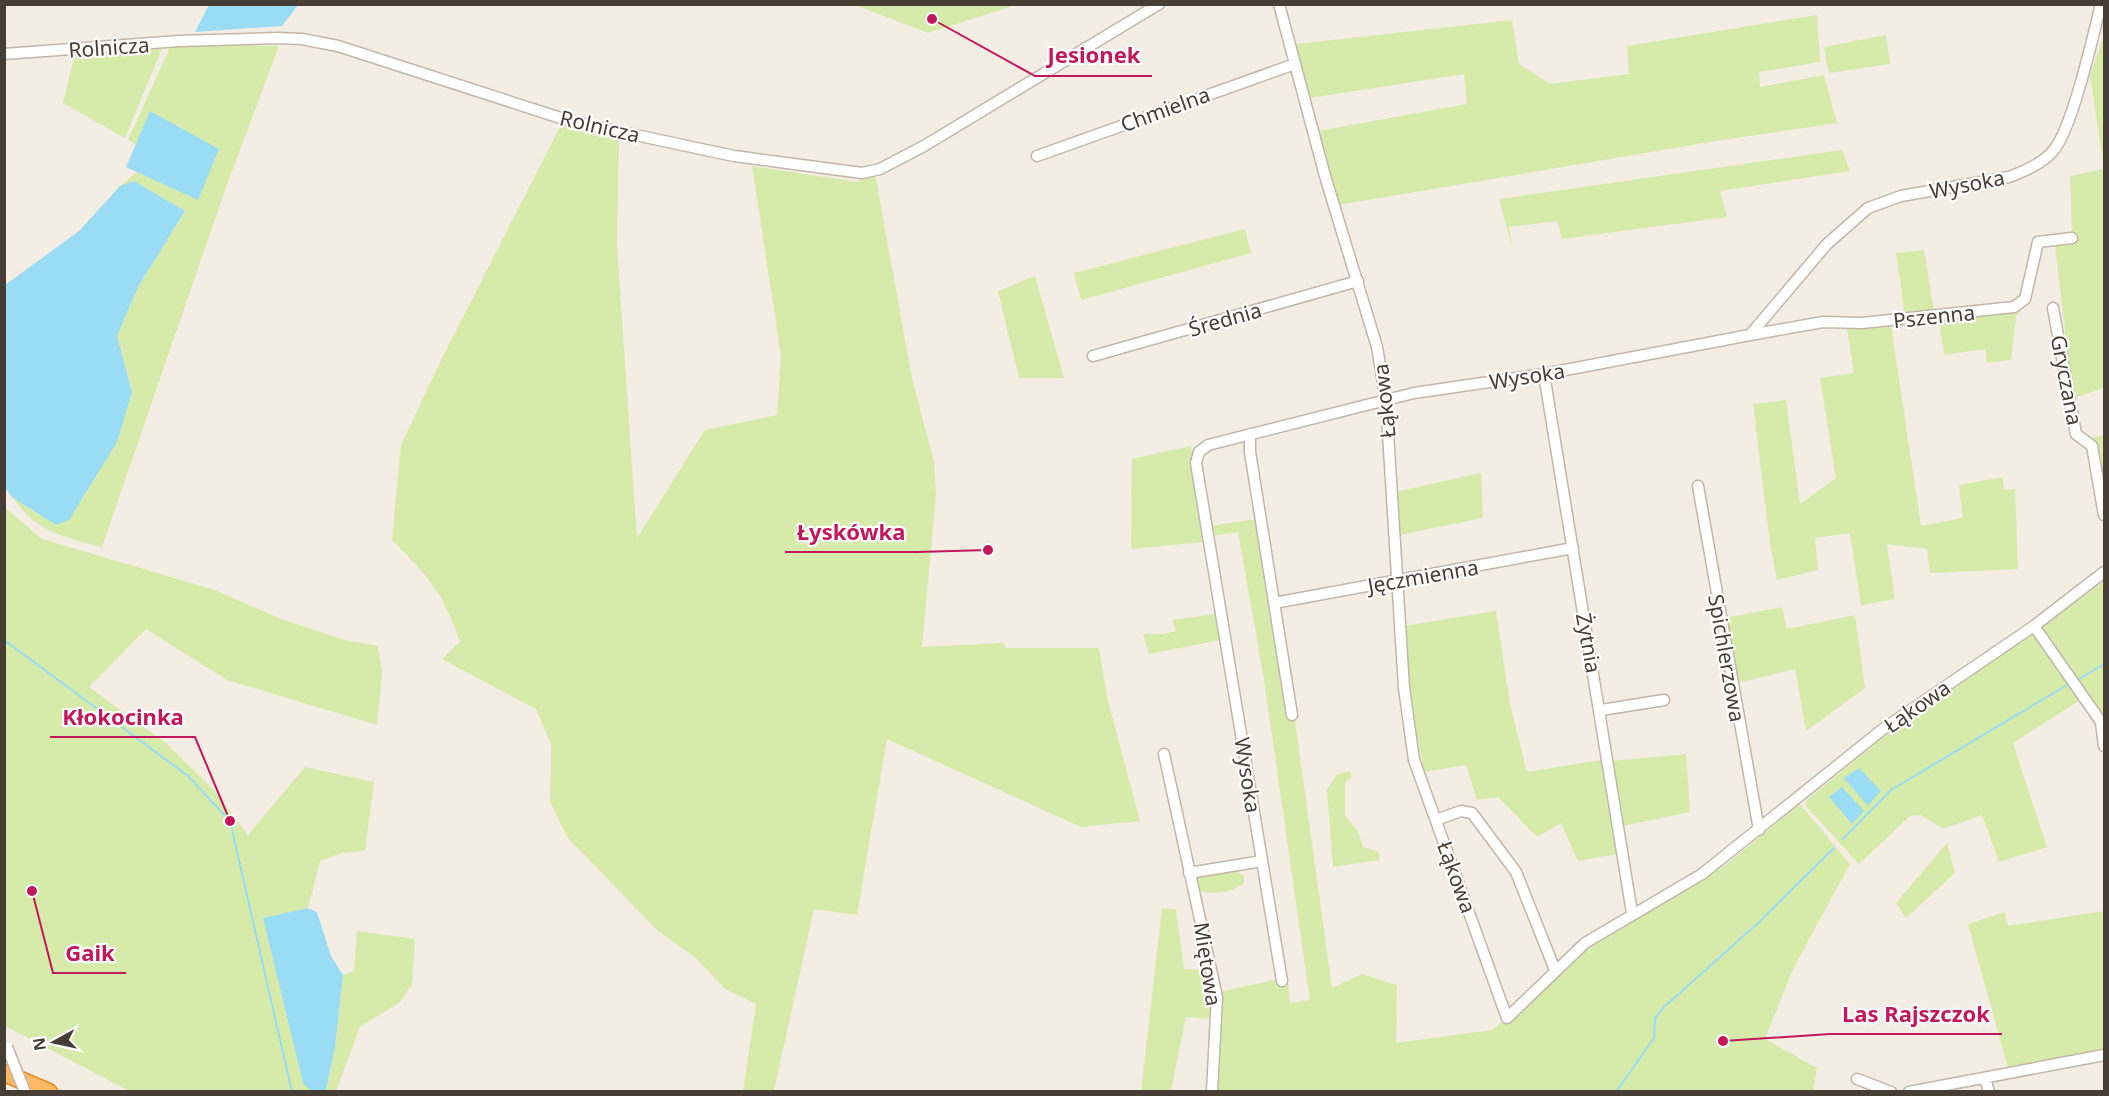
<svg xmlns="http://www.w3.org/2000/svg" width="2109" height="1096" viewBox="0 0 2109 1096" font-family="'Noto Sans',sans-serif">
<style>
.green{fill:#d6ebaa}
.water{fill:#9bdcf5}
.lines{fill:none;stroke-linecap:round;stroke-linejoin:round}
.stream{stroke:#9bdcf5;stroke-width:2}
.minor-casing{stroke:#c3b6a9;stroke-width:13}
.highway-casing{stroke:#e98a29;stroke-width:19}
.minor{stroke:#fff;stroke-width:10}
.highway{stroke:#ffb864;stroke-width:16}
.minor-bridge-casing{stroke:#c3b6a9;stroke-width:13;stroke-linecap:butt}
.minor-bridge{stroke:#fff;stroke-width:10}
.labels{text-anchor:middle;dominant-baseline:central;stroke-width:4.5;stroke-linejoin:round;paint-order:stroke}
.street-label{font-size:21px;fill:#463d34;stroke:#fff}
.leader{fill:none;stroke:#c2185b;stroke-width:2}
.callout-dot{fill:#c2185b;stroke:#fff;stroke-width:2}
.callout-label{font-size:22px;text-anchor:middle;font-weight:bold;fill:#c2185b;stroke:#fff;stroke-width:4.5;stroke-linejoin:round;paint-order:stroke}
</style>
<rect width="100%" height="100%" fill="#f3ede4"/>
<!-- green -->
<path class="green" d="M855,5h161l-88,28z
M1817,15l3,47 -61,10 1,15 64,-12 13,48 -115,17 -384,65 -20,-74 149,-27 -3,-30 -154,24 -14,-54 216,-24 7,44 31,20 79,-10 -2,-28z
M2104,34v354l-31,10 -19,-161h18l-2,-61 34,-7 -14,-93z
M1886,35l4,29 -61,9 -5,-26z
M171,45l108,1 -54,144 -123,357c-37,-9 -67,-16 -89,-49l43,27 76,-133 -15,-56 21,-49 47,-76 -51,-30 -14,5 17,-14 61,27 -48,-88 -14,33 -8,-4z
M162,49l-37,89 -62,-35 12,-50z
M561,125l58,16 -2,106 20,291 68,-108 72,-15 4,-59 -29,-190 105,16 18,-8 37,204 22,84 2,33 -14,152 82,-4 2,5h93l9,53 32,120 -59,6 -194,-88 -30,176 -43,-6 -40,182h-31l13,-87 -31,-15 -28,-30 -40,-29 -90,-93 -17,-35 1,-58 -15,-35 -94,-50 18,-17c-16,-48 -33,-67 -68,-102l9,-95 40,-85z
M1842,150l8,21 -130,20 7,26 -165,22 -5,-18 -48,6 4,23 -14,-51z
M1245,229l6,24 -170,47 -7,-27z
M1924,250l10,62 -29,4 -9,-63z
M1035,276l29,102h-45l-21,-87z
M2022,308l-6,9 -5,43 -24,3 -2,-14 -41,6 -5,-35z
M1891,325l30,201 42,-8 -4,-33 44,-8 1,13 11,-1 3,80 -88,4 -3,-24 -40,-5 8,55 -34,6 -11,-72 -35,5 3,32 -41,10 -7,-36 -17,-140 33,-4 14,104 36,-26 -16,-100 34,-5 -7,-45z
M2104,435v59l-11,-57z
M1191,446l13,96 -73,7 1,-90z
M1481,473l2,45 -84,17 -4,-43z
M4,507l38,32 173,51 66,29 67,22 30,5 4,26 -5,53 -150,-45 -81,-51 -57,58 78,57 45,44 36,47 57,-68 69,15 -9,69 -23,2 -22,8 -12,47 -45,10 40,164 8,9h-182l-124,-65z
M1256,519l32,202 7,-1 37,268 30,-14 35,11 -1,58 96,-13 106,-89 125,-74 77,-63 50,60 -57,105 -28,70 52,29 -4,23 -607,1 13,-100 60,-13 1,8 8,-3 2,19 20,-3 -46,-320 -26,-148 -27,4 -1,-10z
M2104,580v140l-63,-92z
M1782,607l5,22 68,-14 10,73 -59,43 -11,-62 -62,15 -8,-66z
M1496,611l14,93 17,68 74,-12 21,93 -44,8 -17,-38 -24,14 -39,-40 -21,3 -11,-35 -42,7 -15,-81 -5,-65z
M1216,614l4,26 -71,14 -6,-20h21l12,-3 -4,-11z
M2035,632l47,67 -69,44 34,104 -48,15 -17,-47 -39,14 -22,-14 -11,1 -51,48 -54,-59 2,-5 75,-62z
M1686,754l4,58 -67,14 -11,-65z
M1350,771l2,6 -7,5v34l13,15 5,16 16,5v8l-46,7 -6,-77 9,-15z
M1947,843l8,30 -49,45 -10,-15z
M1232,869l12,7v7c-11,9 -30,12 -44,8l-2,-13z
M1162,908l14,2 8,59 24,1 5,32 -2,17 -25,-2 -15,74 -30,1z
M2104,911v140l-96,17 -40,-144 37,-12 3,14z
M357,931l58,8 -3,45 -12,18 -40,25 -24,64 -21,1 11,-2 9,-43 8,-72 11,-4z"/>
<!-- water -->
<path class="water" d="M209,5v-1l89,1 -16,21 -87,6z
M150,111l69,38 -21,51 -72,-33z
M134,181l51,30 -47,76 -21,49 15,56 -15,50 -48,78 -13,5 -43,-27 -8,-10v-203l74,-54 41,-45z
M1859,768l22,23 -13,15 -24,-28z
M1842,787l22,24 -12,13 -23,-27z
M308,908l9,4 14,44 12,19 -8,72 -9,43 -15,1 -8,-8 -40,-165z"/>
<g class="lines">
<!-- stream -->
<path class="stream" d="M4,640l184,136 42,45 62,271
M2079,679l25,-15
M1843,839l48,-49 176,-105
M1616,1092l38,-54 1,-20 9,-11 93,-83 77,-76"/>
<!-- minor casing -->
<g class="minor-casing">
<path id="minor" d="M1279,4l46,172 52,171 9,54 18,287 10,72 93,258 78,-75 117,-69 181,-145 151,-103 70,-54
M4,54l175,-13 99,-3 24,1 36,7 232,75 164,35 128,17 18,-4 44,-23 235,-142
M1037,156l258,-92
M2053,308l23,126 16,12 12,69
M1750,335l73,-13 39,1 152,-16 11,-8 13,-57 34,-4
M1093,356l265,-75
M1544,374l88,539
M1250,434v18l42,263
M1698,486l61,344
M1274,603l299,-55
M2034,626l67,96 3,24
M1601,710l63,-10
M1164,754l53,243 -5,95
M1436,820l25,-9 11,2 44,59 39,98
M1189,873l73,-12
M1282,981l-86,-518 3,-11 9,-7 206,-52 130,-19 206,-39 77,-91 41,-36 33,-12 108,-19c15,-6 33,-13 44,-26 19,-21 40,-115 48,-147
M1985,1078l4,14
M1857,1079l34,13
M1909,1092l195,-37"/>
</g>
<!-- highway casing -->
<g class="highway-casing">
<path id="highway" d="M4,1073l45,19"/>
</g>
<!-- minor -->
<use href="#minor" class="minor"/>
<!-- highway -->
<use href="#highway" class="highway"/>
<!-- minor-bridge casing -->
<g class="minor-bridge-casing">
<path id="minor-bridge" d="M7,1047l18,45"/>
</g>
<!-- minor-bridge -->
<use href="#minor-bridge" class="minor-bridge"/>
</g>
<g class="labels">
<!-- street labels -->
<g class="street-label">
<text transform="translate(109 47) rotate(-4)">Rolnicza</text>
<text transform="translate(1165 109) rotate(-20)">Chmielna</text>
<text transform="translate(600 126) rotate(13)">Rolnicza</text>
<text transform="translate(1967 184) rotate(-11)">Wysoka</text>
<text transform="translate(1934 316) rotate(-6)">Pszenna</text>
<text transform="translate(1225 319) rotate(-16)">Średnia</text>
<text transform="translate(1527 376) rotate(-9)">Wysoka</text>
<text transform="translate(2067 380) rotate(79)">Gryczana</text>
<text transform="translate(1384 401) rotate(-96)">Łąkowa</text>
<text transform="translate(1423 576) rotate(-10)">Jęczmienna</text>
<text transform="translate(1589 643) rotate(80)">Żytnia</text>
<text transform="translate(1727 658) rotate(80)">Spichlerzowa</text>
<text transform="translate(1917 706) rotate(-35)">Łąkowa</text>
<text transform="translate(1248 775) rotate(81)">Wysoka</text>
<text transform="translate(1457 877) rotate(70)">Łąkowa</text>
<text transform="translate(1208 964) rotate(81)">Miętowa</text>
</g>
</g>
<!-- callouts -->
<path class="leader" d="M932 19L1035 76H1152M988 550L917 552H785M230 821L195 737H50M32 891L53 973H126M1723 1041L1830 1034H2002"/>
<g class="callout-dot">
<circle cx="932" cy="19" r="6"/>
<circle cx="988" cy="550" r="6"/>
<circle cx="230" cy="821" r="6"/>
<circle cx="32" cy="891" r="6"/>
<circle cx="1723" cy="1041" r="6"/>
</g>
<g class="callout-label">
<text x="1094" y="63">Jesionek</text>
<text x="851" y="540">Łyskówka</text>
<text x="123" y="725">Kłokocinka</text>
<text x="90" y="961">Gaik</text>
<text x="1916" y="1022">Las Rajszczok</text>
</g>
<!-- border -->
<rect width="2109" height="1096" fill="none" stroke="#463d34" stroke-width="12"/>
<!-- north arrow -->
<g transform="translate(54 1042) rotate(262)" stroke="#ffffff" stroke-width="4.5" paint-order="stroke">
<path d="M0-4.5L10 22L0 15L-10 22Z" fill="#463d34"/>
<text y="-9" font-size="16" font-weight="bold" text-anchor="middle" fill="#463d34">N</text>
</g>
</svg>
